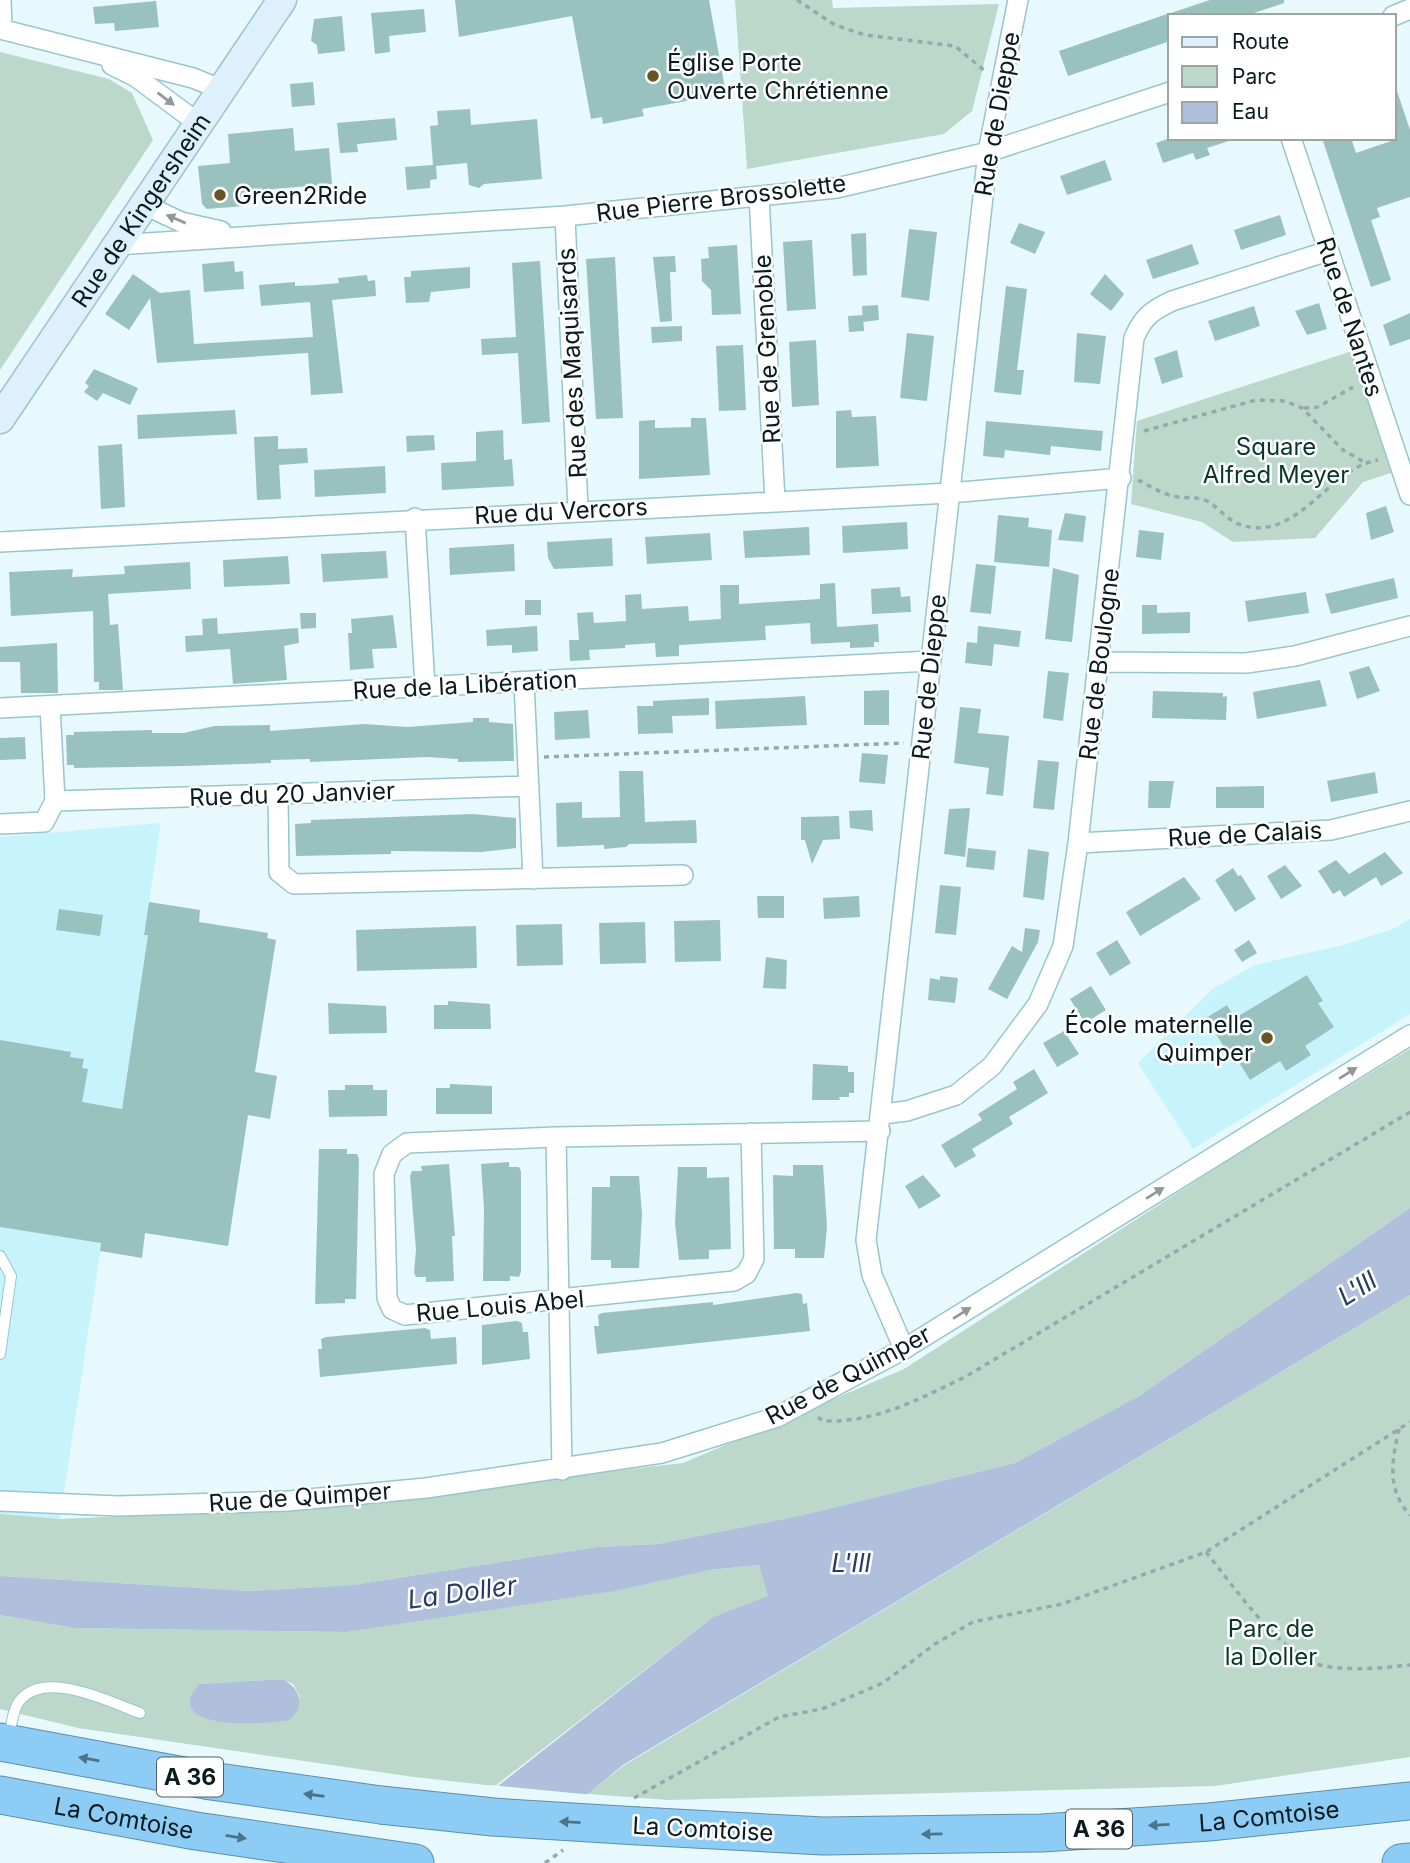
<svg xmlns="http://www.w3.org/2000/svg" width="1410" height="1863" viewBox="0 0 1410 1863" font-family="Inter,sans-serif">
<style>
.built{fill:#c7f3fd}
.green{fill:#bbd8ca;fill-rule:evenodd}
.water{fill:#afbfdc}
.pier{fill:#e7f9fd}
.building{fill:#99c2be}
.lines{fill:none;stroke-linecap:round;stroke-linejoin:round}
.service-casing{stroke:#98c5cf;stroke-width:12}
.minor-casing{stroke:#98c5cf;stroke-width:22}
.secondary-casing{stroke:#98c5cf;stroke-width:31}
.motorway-casing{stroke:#5f8ea9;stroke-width:39}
.path{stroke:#96a8ac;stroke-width:3.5;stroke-dasharray:5 5;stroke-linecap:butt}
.service{stroke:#fff;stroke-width:10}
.minor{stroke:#fff;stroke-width:19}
.secondary{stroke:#ddf0fc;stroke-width:28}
.motorway{stroke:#8dccf4;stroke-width:37}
.motorway-bridge-casing{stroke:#5f8ea9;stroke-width:39;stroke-linecap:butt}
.motorway-bridge{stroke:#8dccf4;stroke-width:37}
.oneway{fill:#90989a}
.oneway2{fill:#4b748a}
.poi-dot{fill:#655623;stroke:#fff;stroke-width:2.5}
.labels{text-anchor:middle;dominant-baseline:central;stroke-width:5;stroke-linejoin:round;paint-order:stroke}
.shield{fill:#fff;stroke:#535f62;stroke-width:2}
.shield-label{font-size:23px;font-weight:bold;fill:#091b1f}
.poi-label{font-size:24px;fill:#091b1f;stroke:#fff;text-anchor:start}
.street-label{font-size:24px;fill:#091b1f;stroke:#fff}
.park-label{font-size:24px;fill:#073828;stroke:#fff}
.water-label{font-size:26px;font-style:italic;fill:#273c64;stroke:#fff}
</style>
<rect width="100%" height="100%" fill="#e7f9fd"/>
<!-- built -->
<path class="built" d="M161,823l-17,111 4,1 -88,584 -60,-5v-677z
M1410,919v95l-217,135 -55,-86 74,-74 43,-24 88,-20 50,-16z"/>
<!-- green -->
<path class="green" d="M735,0h97l1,8 166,-4 -27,107 -28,23 -197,35z
M0,52l109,27 23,14 21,47 -153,230z
M1352,351l42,121 -31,10 -48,56 -82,4 -31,-20 -71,-18 6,-83z
M1410,1049v159l-271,188 -124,67 -212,52 -145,29 -61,3 -244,38 -102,6 -251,-15v-62l60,5 221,-10 402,-46 221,-94 340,-219z
M1410,1295v462l-195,29 -546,14 -81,-6 35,-28z
M759,1565l10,31 -56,21 -218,169 -81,-9 -336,-49 -78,-19v-94l74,13 272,4 363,-62zM282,1679l11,5 7,13 -101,-13z"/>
<!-- water -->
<path class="water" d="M1410,1208v87l-787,470 -35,29 -188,69 313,-246 55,-21 -9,-31 -50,5 -95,21 -268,41 -272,-4 -74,-13v-39l251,15 102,-6 244,-38 61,-3 145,-29 212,-52 124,-67z
M282,1679c19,9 23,26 8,41 -18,3 -106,12 -100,-22 1,-4 7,-10 9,-14z"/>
<!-- pier -->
<path class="pier" d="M490,1785l103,10 -87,68h-110z"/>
<!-- building -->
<path class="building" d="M455,0h254l17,94 -84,15 2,7 -41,8 -1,-7 -11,2 -19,-103 -113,21z
M1210,0h74v3l-39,13h-73l-1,-3z
M156,1l3,26 -44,4 -1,-8 -19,1 -2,-17z
M424,9l2,23 -37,4 1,16 -15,2 -4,-41z
M1170,13v28l-102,35 -9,-25z
M342,16l3,35 -27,3 -1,-9 -6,-4 3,-22z
M313,82l2,23 -23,2 -2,-23z
M1397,91l13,39v67l-33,11 3,9 -9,3 20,60 -20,7 -49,-149h29l5,15 38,-13v-48z
M470,109l1,16 66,-6 5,60 -58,5 -5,4 -10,-3 -2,-22 -31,3 1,13 -7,1v8l-23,2 -2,-23 28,-2 -3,-39 8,-1 -1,-14z
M395,118l2,22 -40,4 1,8 -18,1 -3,-30z
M293,128l2,23 34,-3 3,36 -81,7 1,10 -7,1v4l-38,3 -5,-5 -4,-38 32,-3 -2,-29z
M1170,138h59v3l-22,7 3,7 -14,5 -3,-7 -30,10 -7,-20z
M1105,160l7,20 -45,15 -7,-19z
M1280,215l6,20 -45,15 -7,-20z
M1019,223l26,9 -10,22 -25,-11z
M909,229l28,3 -8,69 -28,-4z
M866,233l1,42 -14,1 -2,-42z
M812,240l4,69 -29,2 -4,-69z
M1192,244l7,20 -46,15 -7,-19z
M737,245l4,69 -29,1 -1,-25 -9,-9 -1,-22 8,-1 -1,-11z
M675,256l1,16h-6l2,49 -12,1 -7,-65z
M615,257l8,161 -27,1 -10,-160z
M234,261l1,11 8,-1 1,18 -40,3 -2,-28z
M540,261l10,161 -28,2 -4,-71 -36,2 -1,-16 35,-2 -4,-74z
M470,267v21l-39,4 -2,10 -23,1 -2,-26h7v-6z
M133,274l27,19 30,-3 4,54 119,-7 -3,-35 -49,4 -2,-21 36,-3v4l22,-1 22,-2 -1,-5 29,-3 1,6 7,-1 1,16 -44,4 11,93 -32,2 -3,-42 -151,10 -7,-65 -21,32 -24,-16z
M1105,274l19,20 -13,17 -21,-17z
M1006,286l21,3 -10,81h7l-3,25 -27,-3z
M1319,303l8,26 -20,6 -12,-24z
M878,305l1,15 -16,2 -1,-16z
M1254,306l6,20 -45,15 -7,-20z
M1410,313v26l-20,7 -7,-21z
M863,315l1,16 -15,1 -1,-16z
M682,326v15l-30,2 -1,-16z
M907,333l27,3 -7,65 -27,-3z
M1077,333l29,3 -6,48 -26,-2z
M816,340l3,65 -27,2 -3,-65z
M743,345l3,65 -27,1 -3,-65z
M1177,350l6,27 -21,7 -8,-26z
M94,369l44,19 -8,17 -27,-12 -6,8 -13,-9 5,-6 -4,-3z
M235,410l2,24 -99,5 -1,-24z
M851,410l1,7 24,-1 3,50 -43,2v-57z
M691,418h15l4,57 -71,4v-58l16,-1v8l36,-1z
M986,421l117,10 -2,20 -50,-5 -1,9 -45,-5 -1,8 -21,-2z
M503,430l1,30 8,-1 2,27 -72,4 -1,-27 35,-2v-29z
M434,435l1,15 -28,2 -1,-16z
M278,436v13l29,-1 1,15 -29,2 2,34 -24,1 -3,-63z
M122,444l3,63 -24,2 -3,-63z
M385,466l1,27 -71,4 -1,-27z
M1386,506l8,26 -23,8 -5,-27z
M1065,513l21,3 -3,26 -25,-2z
M998,515l31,3 -1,9 24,3 -3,37 -55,-5z
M907,522l1,27 -65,4 -1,-27z
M809,527l1,28 -65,3 -2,-27z
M1139,530l25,3 -3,27 -25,-3z
M710,533l2,27 -65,4 -2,-27z
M612,538l1,28 -59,3 -6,-11 -1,-16z
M514,544l1,27 -65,4 -1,-27z
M386,551l2,27 -65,4 -2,-28z
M288,556l2,28 -66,3 -1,-27z
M190,562l1,27 -83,5 2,31 8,-1 5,66h-24v-8h-5l-1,-71 -82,5 -2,-44 64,-3 -1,8 53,-3 -1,-8z
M976,564l20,2 -5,48 -21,-2z
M1053,568l26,7 -7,67 -27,-3z
M1394,578l4,20 -67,16 -6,-20z
M835,583l2,44 41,-3 1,18h-5v5l-24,1v-6l-39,2 -1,-21 -45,3 1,14 -87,5v11l-23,1 -1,-14 -30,2v3l-36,2 1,10 -20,1 -1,-21h10l-2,-27 16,-1 1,11 32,-2 -1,-26 16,-1 1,15 46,-3 1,15 32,-2 -1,-34h19v19l81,-5v-15z
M900,587l1,10 9,-1 1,16 -39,2 -1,-25z
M1306,592l3,21 -61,9 -3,-21z
M525,600h16v15h-16z
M1142,605h15v8l33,-1v21l-48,1z
M300,613h16v15l-15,1z
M393,615l4,33 -25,1 2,19 -24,2 -2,-37h4l-1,-14z
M217,618l1,16 80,-6 1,15 -15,3 3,34 -54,4 -3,-35 -44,3 -1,-16 18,-1 -1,-16z
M537,626l1,25 -26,2v-8l-25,1 -1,-16z
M978,626l43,5 -2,16 -25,-3 -2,22 -27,-3 2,-21 10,1z
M57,643l1,50h-37l-1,-31h-20v-15z
M1369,666l11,25 -23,8 -8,-27z
M1048,671l21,2 -6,48 -20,-3z
M1320,680l7,26 -70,13 -4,-27z
M889,690v35h-25v-34z
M1153,691l70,2v4l4,-1 -1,24 -74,-2z
M805,696l2,29 -91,4 -1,-28z
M709,698v17l-37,1 1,17 -35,1 -1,-28h16v-5z
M960,707l21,2 -3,24 31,3 -6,60 -17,-2 3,-26 -35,-5z
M588,710l2,28 -35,2 -1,-28z
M473,718h16v4l24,2 1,37 -56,1v-3l-31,-2 -117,5v-3l-39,1v3l-87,3 -110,2v-3h-7l-1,-30h8v-3l78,-2v3h32l30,-7 56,-1v6l94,-7 43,3 66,-5z
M25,737l1,22 -26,1v-22z
M862,753l26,2 -3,29 -26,-2z
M1038,760l21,2 -5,48 -21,-2z
M619,771h24l2,51 51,-2 1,23 -68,1 -3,3 -22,2v-4l-47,2 -1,-44 26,-1v16l38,-1z
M1375,772l3,21 -47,9 -4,-21z
M1149,781h25l-4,27h-22z
M1264,786v22h-48v-21z
M970,808l-5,49 -21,-3 5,-45z
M872,810l1,21 -23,-3 -1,-17z
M473,814l43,4v30l-35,4 -90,-1v3l-95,2 -1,-32 16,-1v-3z
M839,816l1,23 -17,1 -11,24 -7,-24h-4v-23z
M968,848l28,3 -2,19 -28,-3z
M1028,849l21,3 -5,48 -21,-3z
M1385,852l18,21 -22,13 -5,-9 -32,20 -4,-7 -7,4 -15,-23 18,-11 13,14z
M1285,865l17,21 -21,13 -14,-23z
M1233,868l5,8 3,-1 15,24 -21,13 -20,-32z
M1184,877l17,22 -61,37 -14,-24z
M940,885l21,2 -5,48 -21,-2z
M757,896h27v22h-26z
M859,896l1,21 -36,2 -1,-21z
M149,902l51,8 -1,12 69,11 -1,5 9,2 -21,132 22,4 -7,43 -22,-4 -20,131 -83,-13 -3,25 -42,-7 1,-8 -101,-16v-187l71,12 -1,5 14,2 -2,9 6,1 -6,33 40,7 26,-174h-4z
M59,909l44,6 -3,21 -44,-6z
M720,920l1,41 -46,1 -1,-41z
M645,922l1,41 -46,1 -1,-41z
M562,924l1,41 -46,1 -1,-41z
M476,926l1,42 -120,3 -1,-41z
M1025,928l15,2 -2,12 -31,57 -19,-10 24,-43 10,6z
M1117,940l14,23 -21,13 -14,-23z
M1249,940l8,13 -15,9 -8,-12z
M766,957l21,3 -1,29 -23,-1z
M1307,975l16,26 -5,2 16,24 -29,19 6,9 -25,16 -6,-10 -30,19 -15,-24 -4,2 -25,-40 21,-13 8,13z
M940,976l18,2 -3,25 -27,-3 2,-22 10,2z
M1091,986l15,24 -21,13 -15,-24z
M448,1001l42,3 1,25h-57v-24h14z
M328,1003l58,3 1,27 -58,1z
M1064,1031l15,23 -22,13 -14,-24z
M813,1064l35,2v6h6v21h-5v4h-10l1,3h-28z
M1034,1069l14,24 -39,24 4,7 -41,25 4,7 -21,12 -14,-23 41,-25 -4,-6 39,-25 -4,-7z
M450,1084l42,2v28h-56v-26h14z
M345,1085h28v5h14v26l-58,1 -1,-27h17z
M319,1149h28v5h10l2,5 -3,140h-11v4l-30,1z
M509,1162v5h10l2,4v101l-2,5 -9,-1v5h-27l1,-72 -3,-45z
M449,1164l6,72h-3l2,45 -28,1v-5h-10l-2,-4 2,-23 -6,-74 2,-5h10l-1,-5z
M793,1165h30l4,62 -3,31h-29v-9h-21l-1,-74 20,1z
M678,1167h29v11l22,-1 2,72 -22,1v9l-30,1 -4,-37z
M923,1175l18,21 -22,13 -14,-23z
M610,1176h29l3,38 -3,54h-28v-8h-20l1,-73h18z
M797,1293l5,1 1,10 4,-1 3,28 -213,23 -3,-28h5l-1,-11 4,-2 111,-11v3z
M517,1321l5,2 1,9h5l2,27 -48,6v-40z
M425,1328l5,2 1,9 25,-2 1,27 -137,13 -2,-28h4l-1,-10 5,-2z"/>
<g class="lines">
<!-- service casing -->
<g class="service-casing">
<path id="service" d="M0,1256l11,20 -11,78
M9,1738c2,-10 3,-24 8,-33 22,-39 93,-3 123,8"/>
</g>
<!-- minor casing -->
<g class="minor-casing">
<path id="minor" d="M1,0l1,29
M1393,16l17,-7
M0,29l193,49 27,11
M112,65l24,12 62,46
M1291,138l119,357
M759,196l16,305
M143,204l38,18 40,9
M565,216l13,293
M116,245l449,-29 272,-28 151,-36 182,-60
M415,518l10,169
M0,542l950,-49 171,-15
M1099,662l147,1 49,-7 115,-30
M524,682l9,197
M50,706l5,95
M0,708l931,-47
M278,794l1,78 15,12 389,-9
M0,824l44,-2 11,-21 474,-15
M1078,843l253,-13 79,-19
M882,1114l25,-3 49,-16 36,-29 46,-62 25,-58 15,-103 56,-505c9,-21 17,-27 38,-37l156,-50
M556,1137l-149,6 -15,11 -8,20 3,124 5,11 13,6 329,-34 12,-7 8,-15 -3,-126
M904,1349l-32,-74 -6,-35 122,-1088 30,-152
M562,1470l-6,-333 324,-6
M0,1501l118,5 170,-5 138,-13 236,-35 115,-36 127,-68 506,-314"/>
</g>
<!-- secondary casing -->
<g class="secondary-casing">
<g id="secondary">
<path id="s1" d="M0,419l282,-419"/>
</g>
</g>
<!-- motorway casing -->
<g class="motorway-casing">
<g id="motorway">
<path d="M0,1742l211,39 170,24"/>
<path id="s2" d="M0,1795l196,36 219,32"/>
<path id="s3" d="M638,1826l185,10 219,-3 167,-11 201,-21"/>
<path d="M1401,1863l9,-1"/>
</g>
</g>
<!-- path -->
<path class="path" d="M797,0l38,25 30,10 90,11 31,26
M1304,408l14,-1 35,-20
M1144,431l112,-31 29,1 17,7 41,42 21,12
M1138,480c13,7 26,15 40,17 9,1 18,0 27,3 13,6 21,20 36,25 57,18 87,-57 137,-65
M544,757l360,-14
M818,1417l5,4c53,2 96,-22 142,-44l445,-265
M1399,1429c-7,31 -13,60 11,86
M1206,1552c27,33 75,105 118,114 29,5 58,2 86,-1
M634,1798l145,-81 43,-8 61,-26 52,-39 38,-22 89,-18 144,-52 204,-130
M545,1863l18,-13"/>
<!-- service -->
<use href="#service" class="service"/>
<!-- minor -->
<use href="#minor" class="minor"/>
<!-- secondary -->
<use href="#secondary" class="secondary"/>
<!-- motorway -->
<use href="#motorway" class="motorway"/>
<!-- motorway-bridge casing -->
<g class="motorway-bridge-casing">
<path id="motorway-bridge" d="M381,1805l112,12 145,9"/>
</g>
<!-- motorway-bridge -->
<use href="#motorway-bridge" class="motorway-bridge"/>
</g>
<!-- one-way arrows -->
<defs><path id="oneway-solid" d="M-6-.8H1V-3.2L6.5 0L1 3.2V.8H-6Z" transform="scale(1.75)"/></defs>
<g class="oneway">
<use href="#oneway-solid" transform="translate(166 99) rotate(37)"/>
<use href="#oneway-solid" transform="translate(176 219) rotate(-157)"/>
<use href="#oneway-solid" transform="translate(1348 1073) rotate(-32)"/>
<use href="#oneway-solid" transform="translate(1155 1193) rotate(-32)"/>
<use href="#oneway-solid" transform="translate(962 1313) rotate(-32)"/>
</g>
<g class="oneway2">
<use href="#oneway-solid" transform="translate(89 1759) rotate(-170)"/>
<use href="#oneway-solid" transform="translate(314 1795) rotate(-172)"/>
<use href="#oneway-solid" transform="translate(570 1822) rotate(-177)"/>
<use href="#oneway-solid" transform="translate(1159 1825) rotate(177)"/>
<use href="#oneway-solid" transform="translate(932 1834) rotate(179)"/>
<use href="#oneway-solid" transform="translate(236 1837) rotate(9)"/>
</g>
<!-- markers -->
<g class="poi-dot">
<circle cx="653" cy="76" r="7"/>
<circle cx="220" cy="195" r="7"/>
<circle cx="1267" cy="1038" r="7"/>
</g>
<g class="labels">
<!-- shield labels -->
<g class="shield">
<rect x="157" y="1757.5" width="66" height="39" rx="5"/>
<rect x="1066" y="1809.5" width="66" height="39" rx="5"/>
</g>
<g class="shield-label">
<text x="190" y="1777">A 36</text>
<text x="1099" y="1829">A 36</text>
</g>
<!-- poi labels -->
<g class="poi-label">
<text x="667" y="62">Église Porte<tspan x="667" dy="28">Ouverte Chrétienne</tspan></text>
<text x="234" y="195">Green2Ride</text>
<text x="1253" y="1024" text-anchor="end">École maternelle<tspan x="1253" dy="28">Quimper</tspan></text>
</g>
<!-- street labels -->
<g class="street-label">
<text transform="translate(997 114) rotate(-80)">Rue de Dieppe</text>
<text transform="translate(721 198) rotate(-7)">Rue Pierre Brossolette</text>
<text stroke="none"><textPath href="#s1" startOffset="252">Rue de Kingersheim</textPath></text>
<text transform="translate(1350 317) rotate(72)">Rue de Nantes</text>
<text transform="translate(767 349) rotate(-93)">Rue de Grenoble</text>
<text transform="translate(572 363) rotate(-93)">Rue des Maquisards</text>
<text transform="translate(561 511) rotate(-3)">Rue du Vercors</text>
<text transform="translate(1099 664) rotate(-83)">Rue de Boulogne</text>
<text transform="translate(929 677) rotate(-84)">Rue de Dieppe</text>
<text transform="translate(465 685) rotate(-3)">Rue de la Libération</text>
<text transform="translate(292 794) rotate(-2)">Rue du 20 Janvier</text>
<text transform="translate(1245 834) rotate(-3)">Rue de Calais</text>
<text transform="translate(500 1306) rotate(-5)">Rue Louis Abel</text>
<text transform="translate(848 1375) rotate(-28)">Rue de Quimper</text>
<text transform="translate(300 1497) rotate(-4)">Rue de Quimper</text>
<text stroke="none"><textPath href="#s3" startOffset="632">La Comtoise</textPath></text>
<text stroke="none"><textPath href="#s2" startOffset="126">La Comtoise</textPath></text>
<text transform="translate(703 1829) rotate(3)">La Comtoise</text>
</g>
<!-- park labels -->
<g class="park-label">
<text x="1276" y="446">Square<tspan x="1276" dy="28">Alfred Meyer</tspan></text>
<text x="1271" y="1628">Parc de<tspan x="1271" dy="28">la Doller</tspan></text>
</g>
<!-- water labels -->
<g class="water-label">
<text transform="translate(1357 1288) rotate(-32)">L'Ill</text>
<text x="851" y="1562">L'Ill</text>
<text transform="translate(462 1592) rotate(-8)">La Doller</text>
</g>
</g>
<!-- legend -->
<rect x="1168" y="14" width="228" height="126" fill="#ffffff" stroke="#9da4a5" stroke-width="2"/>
<rect x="1182" y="37" width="35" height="10" fill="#ddf0fc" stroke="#9da4a5" stroke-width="2"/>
<text x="1232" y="49" font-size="21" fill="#091b1f">Route</text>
<rect x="1182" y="66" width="35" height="21" fill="#bbd8ca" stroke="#9da4a5" stroke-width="2"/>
<text x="1232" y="84" font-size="21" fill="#091b1f">Parc</text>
<rect x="1182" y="102" width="35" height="21" fill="#afbfdc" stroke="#9da4a5" stroke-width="2"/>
<text x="1232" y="119" font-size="21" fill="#091b1f">Eau</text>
</svg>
